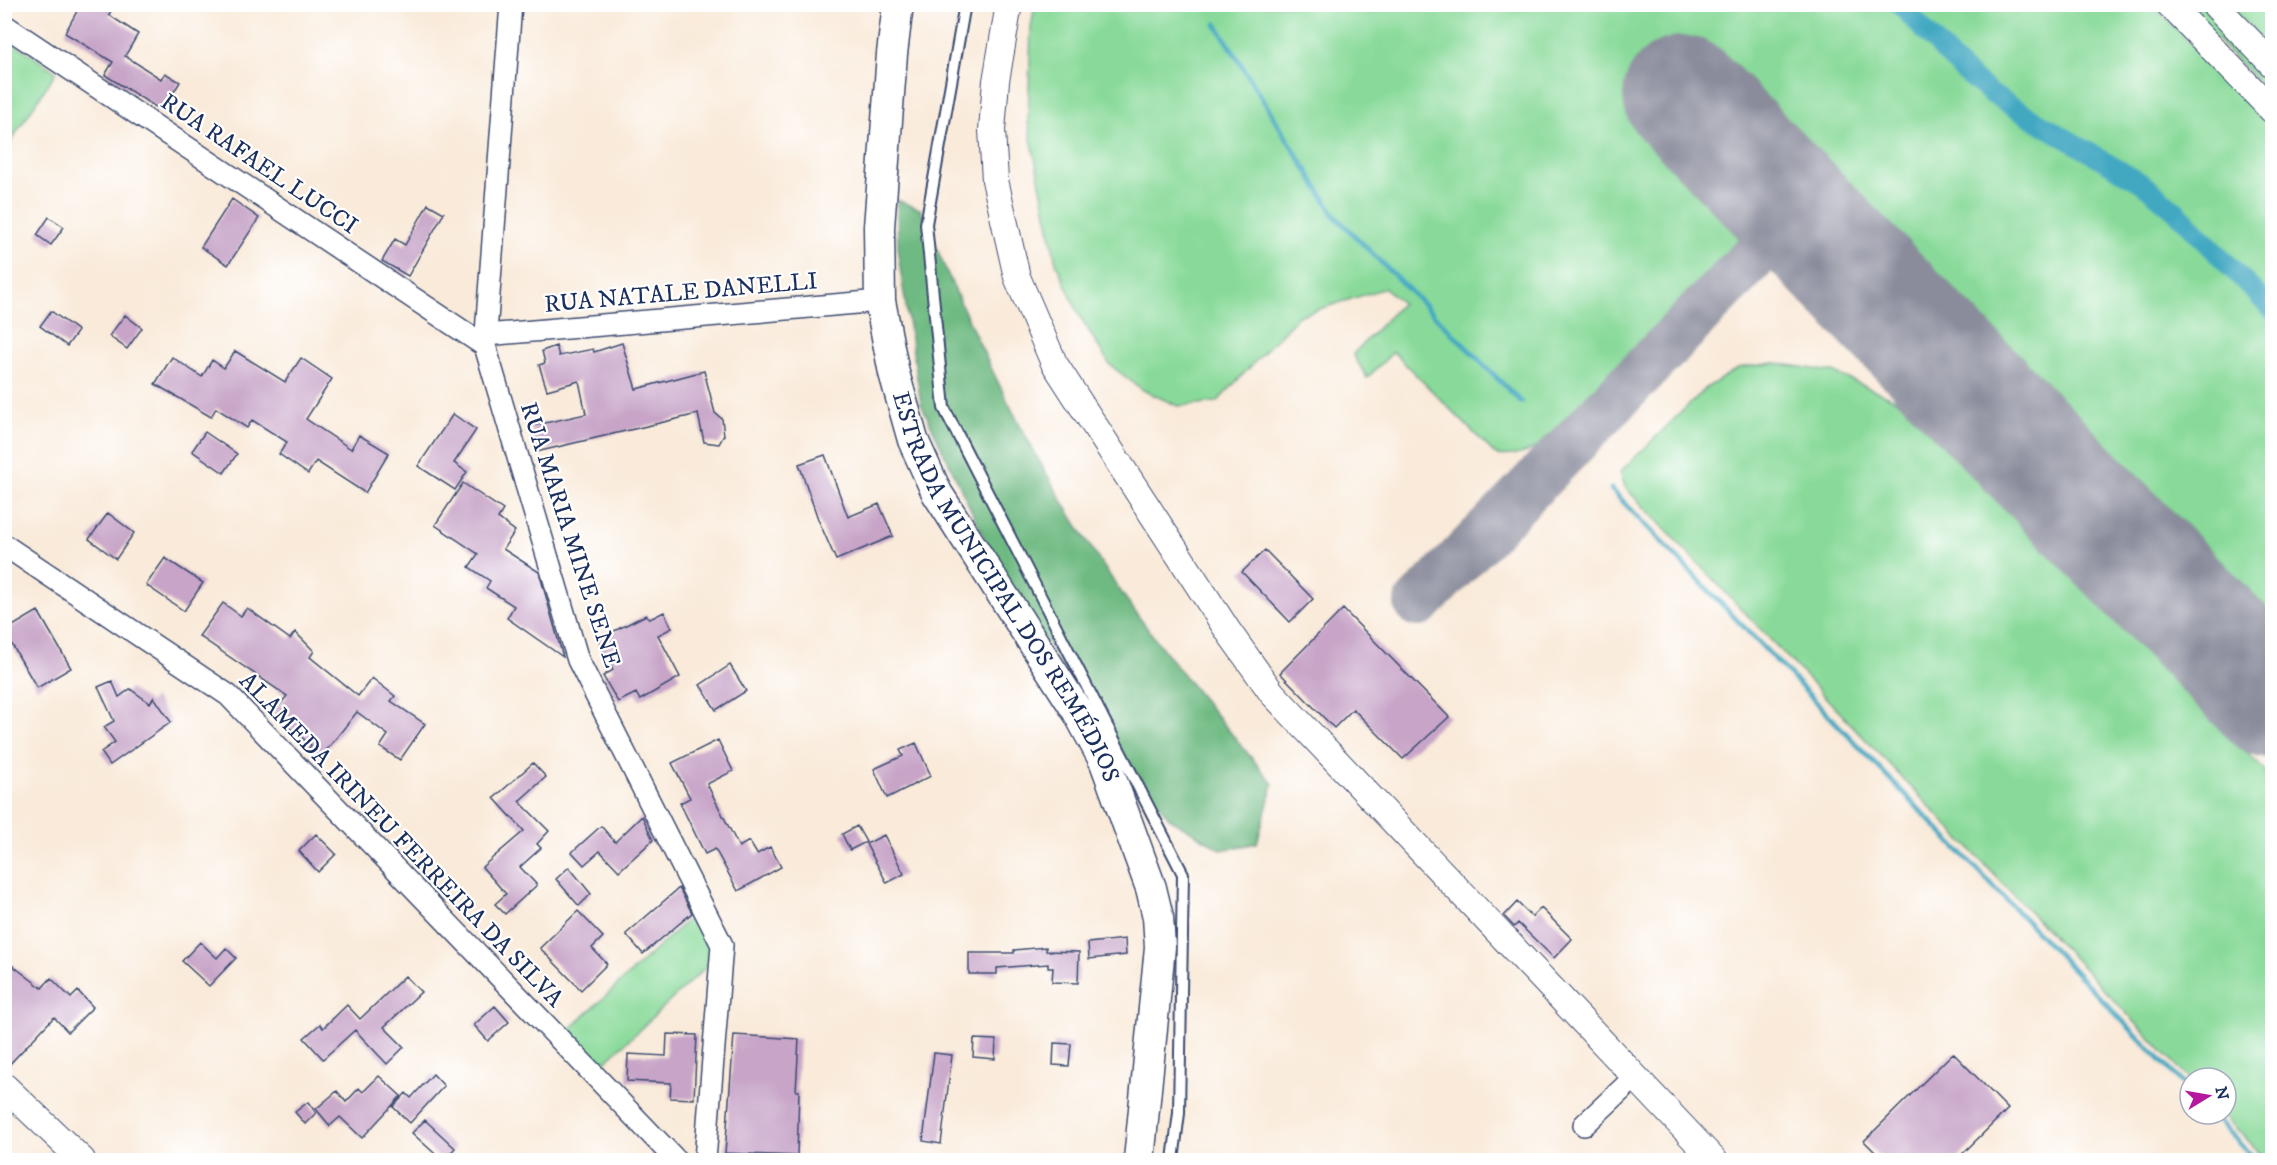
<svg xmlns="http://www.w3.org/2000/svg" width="2277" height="1165" viewBox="0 0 2277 1165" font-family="'IM FELL DW Pica',serif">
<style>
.green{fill:#89da9a;stroke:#52847c;stroke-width:1.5}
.forest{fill:#6eba82;stroke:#447470;stroke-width:1.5}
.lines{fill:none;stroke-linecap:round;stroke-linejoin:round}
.stream{stroke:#42a8c2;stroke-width:5}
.canal{stroke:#42a8c2;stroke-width:20}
.taxiway{stroke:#8a8c9c;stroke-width:48}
.runway{stroke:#8a8c9c;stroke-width:120}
.building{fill:#c7a4c8}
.service-casing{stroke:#3c4b70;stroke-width:14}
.minor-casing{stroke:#3c4b70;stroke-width:24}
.tertiary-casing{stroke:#3c4b70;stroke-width:28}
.secondary-casing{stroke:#3c4b70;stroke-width:33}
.service{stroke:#fff;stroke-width:10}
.minor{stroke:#fff;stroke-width:21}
.tertiary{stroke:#fff;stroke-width:26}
.secondary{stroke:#fff;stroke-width:30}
.labels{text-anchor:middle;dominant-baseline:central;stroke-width:4.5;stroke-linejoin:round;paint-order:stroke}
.street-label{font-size:24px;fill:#1b2f5e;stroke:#fff}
</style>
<rect width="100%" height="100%" fill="#fff"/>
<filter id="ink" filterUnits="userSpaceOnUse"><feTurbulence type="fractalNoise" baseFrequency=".0167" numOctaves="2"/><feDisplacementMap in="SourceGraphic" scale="12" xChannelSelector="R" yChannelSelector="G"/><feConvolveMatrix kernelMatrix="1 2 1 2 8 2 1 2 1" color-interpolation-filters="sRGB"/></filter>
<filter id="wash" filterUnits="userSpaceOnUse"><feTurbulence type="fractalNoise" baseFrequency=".008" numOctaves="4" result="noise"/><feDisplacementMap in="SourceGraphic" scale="24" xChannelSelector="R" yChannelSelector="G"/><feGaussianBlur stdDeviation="1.35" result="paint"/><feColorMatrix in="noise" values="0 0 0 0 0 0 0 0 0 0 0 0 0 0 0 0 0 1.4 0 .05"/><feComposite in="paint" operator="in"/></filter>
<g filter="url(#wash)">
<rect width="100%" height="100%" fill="#f9ead9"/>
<!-- green -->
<path class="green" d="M1035,5h1118l119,120v488l-546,-557 -82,78 102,104 -203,205c-16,11 -27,14 -47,12l-103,-103 -26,26 -14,-24 49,-51 -17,-15 -87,28 -81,86 -39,4 -35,-16 -33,-25 -31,-50 -23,-52 -28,-140 3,-96z
M2183,5h19l70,71v20z
M2228,5h44v45z
M5,37l51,35 -51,78z
M1775,363l58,9 76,34 363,372v382h-5l-45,-46h4v-36l-36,2 -565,-593 -5,-15 86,-84 32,-20z
M695,913l13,28 -1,25 -105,99 -34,-34z"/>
<!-- forest -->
<path class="forest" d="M897,200l23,9c56,135 121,271 206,390 45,64 98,125 147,185l-16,59 -35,7 -53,-32 -71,-97 -99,-152 -78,-165 -23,-149z"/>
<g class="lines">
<!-- stream -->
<path class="stream" d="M1216,24l119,192 186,186
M1611,489l579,602
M2212,1114l44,46"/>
<!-- canal -->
<path class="canal" d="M1899,4l62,65 32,26 150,89 34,28 95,98"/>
<!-- taxiway -->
<path class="taxiway" d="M1418,603l379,-391"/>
<!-- runway -->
<path class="runway" d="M1683,96l589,602"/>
</g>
<g id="blocks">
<!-- building -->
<path class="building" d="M81,4h33l-5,11 29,19 -13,22 36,23 4,-6 15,9 -18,29 -57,-36 8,-13 -48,-29z
M232,199l27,19 -31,47 -27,-18z
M428,204l16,9 -36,63 -26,-15 13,-22 10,6z
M49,217l15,10 -13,18 -14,-10z
M51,311l27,20 -11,15 -27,-20z
M125,315l17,13 -15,21 -18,-13z
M622,343l14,46 68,-18 11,42 7,6 2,16 -5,9 -15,-2 -6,-28 -162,38 -5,-26 55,-12 -7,-33 -32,9 -8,-25 6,-2 -3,-12 14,-5 3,10 34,-7 1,3z
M235,351l50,31 16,-24 31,21 -26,40 45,30 8,-14 30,18 -24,40 -49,-32 -8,13 -29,-20 8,-12 -35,-22 -5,8 -31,-20 -5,9 -56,-33 17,-27 30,20 10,-17 12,8z
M453,414l23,16 -22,33 13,9 -12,18 -37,-24z
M205,432l32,22 -13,19 -32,-22z
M825,455l23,62 31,-13 14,32 -57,24 -18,-41 -19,-55z
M463,483l40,27 -5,8 17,13 -12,18 36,23 24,85 -56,-39 7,-12 -28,-18 4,-7 -21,-14 9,-13 -43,-29z
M108,513l26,20 -18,26 -27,-20z
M1265,550l48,49 -23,23 -48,-50z
M165,558l38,25 -19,28 -38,-26z
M223,603l18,13 6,-8 43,31 5,-7 19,19 -4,6 48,39 14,-18 23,18 -4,5 34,23 -25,36 -20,-13 8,-12 -31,-23 -36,45 -12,-9 2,-3 -39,-31 15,-18 -88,-60z
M1343,609l106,108 -46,42 -50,-50 -19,19 -54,-55z
M38,611l33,57 -34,20 -33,-57z
M664,612l8,16 -14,7 22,42 -40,23 -4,-7 -18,9 -15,-26 10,-6 -15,-31 48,-24 4,4z
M730,665l16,26 -30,19 -16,-25z
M112,681l7,16 11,-8 20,14 4,-6 17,25 -61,43 -9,-13 14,-10 -11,-15 10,-6 -16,-34z
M718,740l15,31 -26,13 32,63 10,-6 8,13 13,-7 11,20 -43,24 -23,-42 -10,5 -25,-51 10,-5 -18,-35z
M916,743l15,33 -44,22 -13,-29 29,-13 -3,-6z
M533,763l13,14 -27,24 30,30 -12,13 4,4 -21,19 17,18 -32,29 -10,-10 11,-10 -24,-27 42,-36 -30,-33z
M642,816l11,24 -34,31 -19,-20 -16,14 -12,-13 29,-26 14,16z
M857,826l9,16 -16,8 -8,-16z
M316,834l20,20 -18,18 -19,-21z
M884,835l20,39 -17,9 -21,-39z
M569,867l22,27 -12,12 -23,-27z
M679,888l13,25 -49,41 -17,-20z
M1517,902l15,15 9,-9 31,31 -18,19 -36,-35 -4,4 -10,-11z
M578,911l25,26 -11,11 15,16 -26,26 -41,-42z
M1125,939l1,16 -37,4 -1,-16z
M200,942l17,16 9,-10 10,10 -27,28 -27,-25z
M1046,947v4l33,1 -1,31 -26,-1 1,-14h-5v-4l-51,4v6h-28v-21h45v-3z
M4,959l38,29 9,-10 20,20 7,-7 15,16 -25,25 -14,-15 -50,53z
M405,976l16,16 -37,35 20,20 -17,17 -32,-34 -32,29 -19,-21 16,-14 3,4 24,-23 13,14z
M495,1006l14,16 -21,19 -14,-16z
M667,1034l30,1 -3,64 -24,-1 1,-15 -44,-2 1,-27 38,2z
M734,1035l65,4 -3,52h3l-2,65 -72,-3z
M974,1039l22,1 -1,19 -22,-2z
M1054,1043l17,1 -2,22 -16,-1z
M934,1053l18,2 -11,89 -18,-3z
M1953,1053l55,56 -53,52h-71l-20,-20z
M433,1074l11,12 -34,37 -17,-16 13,-14 5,5z
M379,1076l22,20 -39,42 -22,-21 -10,9 -14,-17 21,-18 9,11 13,-14 4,4z
M308,1102l8,11 -11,11 -10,-12z
M425,1120l30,28 -12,13 -31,-28z"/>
</g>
</g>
<g filter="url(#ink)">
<use href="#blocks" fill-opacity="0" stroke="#3c4b70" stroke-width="1.5"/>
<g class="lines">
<!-- service casing -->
<g class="service-casing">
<path id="service" d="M965,4l-39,220 18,184 239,466 -4,239 -6,47"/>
</g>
<!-- minor casing -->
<g class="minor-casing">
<path id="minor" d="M511,4l-26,342 93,314 144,285 -17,215
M4,25l481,321
M486,335l394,-34
M4,545l224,150 448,465
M1584,1125l51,-48"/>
</g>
<!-- tertiary casing -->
<g class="tertiary-casing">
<path id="tertiary" d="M1009,4l-13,77 -4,49 3,50 22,97 37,86 174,268 44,62 442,467
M2169,4l103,106
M2214,4l58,60
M4,1086l78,74"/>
</g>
<!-- secondary casing -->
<g class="secondary-casing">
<g id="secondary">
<path id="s1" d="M898,4l-6,50 -13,173 1,74 14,72 19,67 24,53 141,219 27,50 46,126 7,29 2,30 -21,213"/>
</g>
</g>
<!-- service -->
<use href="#service" class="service"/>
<!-- minor -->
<use href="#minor" class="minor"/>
<!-- tertiary -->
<use href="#tertiary" class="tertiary"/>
<!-- secondary -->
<use href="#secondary" class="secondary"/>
</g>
</g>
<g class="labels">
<!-- street labels -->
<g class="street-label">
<text transform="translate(259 164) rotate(34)">RUA RAFAEL LUCCI</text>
<text transform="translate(681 293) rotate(-5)">RUA NATALE DANELLI</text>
<text transform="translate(570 535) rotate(72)">RUA MARIA MINE SENE</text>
<text stroke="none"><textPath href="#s1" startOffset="614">ESTRADA MUNICIPAL DOS REMÉDIOS</textPath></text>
<text transform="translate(401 840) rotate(46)">ALAMEDA IRINEU FERREIRA DA SILVA</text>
</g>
</g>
<!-- margin -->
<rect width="2277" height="1165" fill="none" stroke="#fff" stroke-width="24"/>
<!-- north arrow -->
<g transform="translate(2208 1096) rotate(79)"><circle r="28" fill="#ffffff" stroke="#a4acbf" stroke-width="1.5"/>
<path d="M0-4.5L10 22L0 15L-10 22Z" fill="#b5179e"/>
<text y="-9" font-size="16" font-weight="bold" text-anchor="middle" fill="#1b2f5e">N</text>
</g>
</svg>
